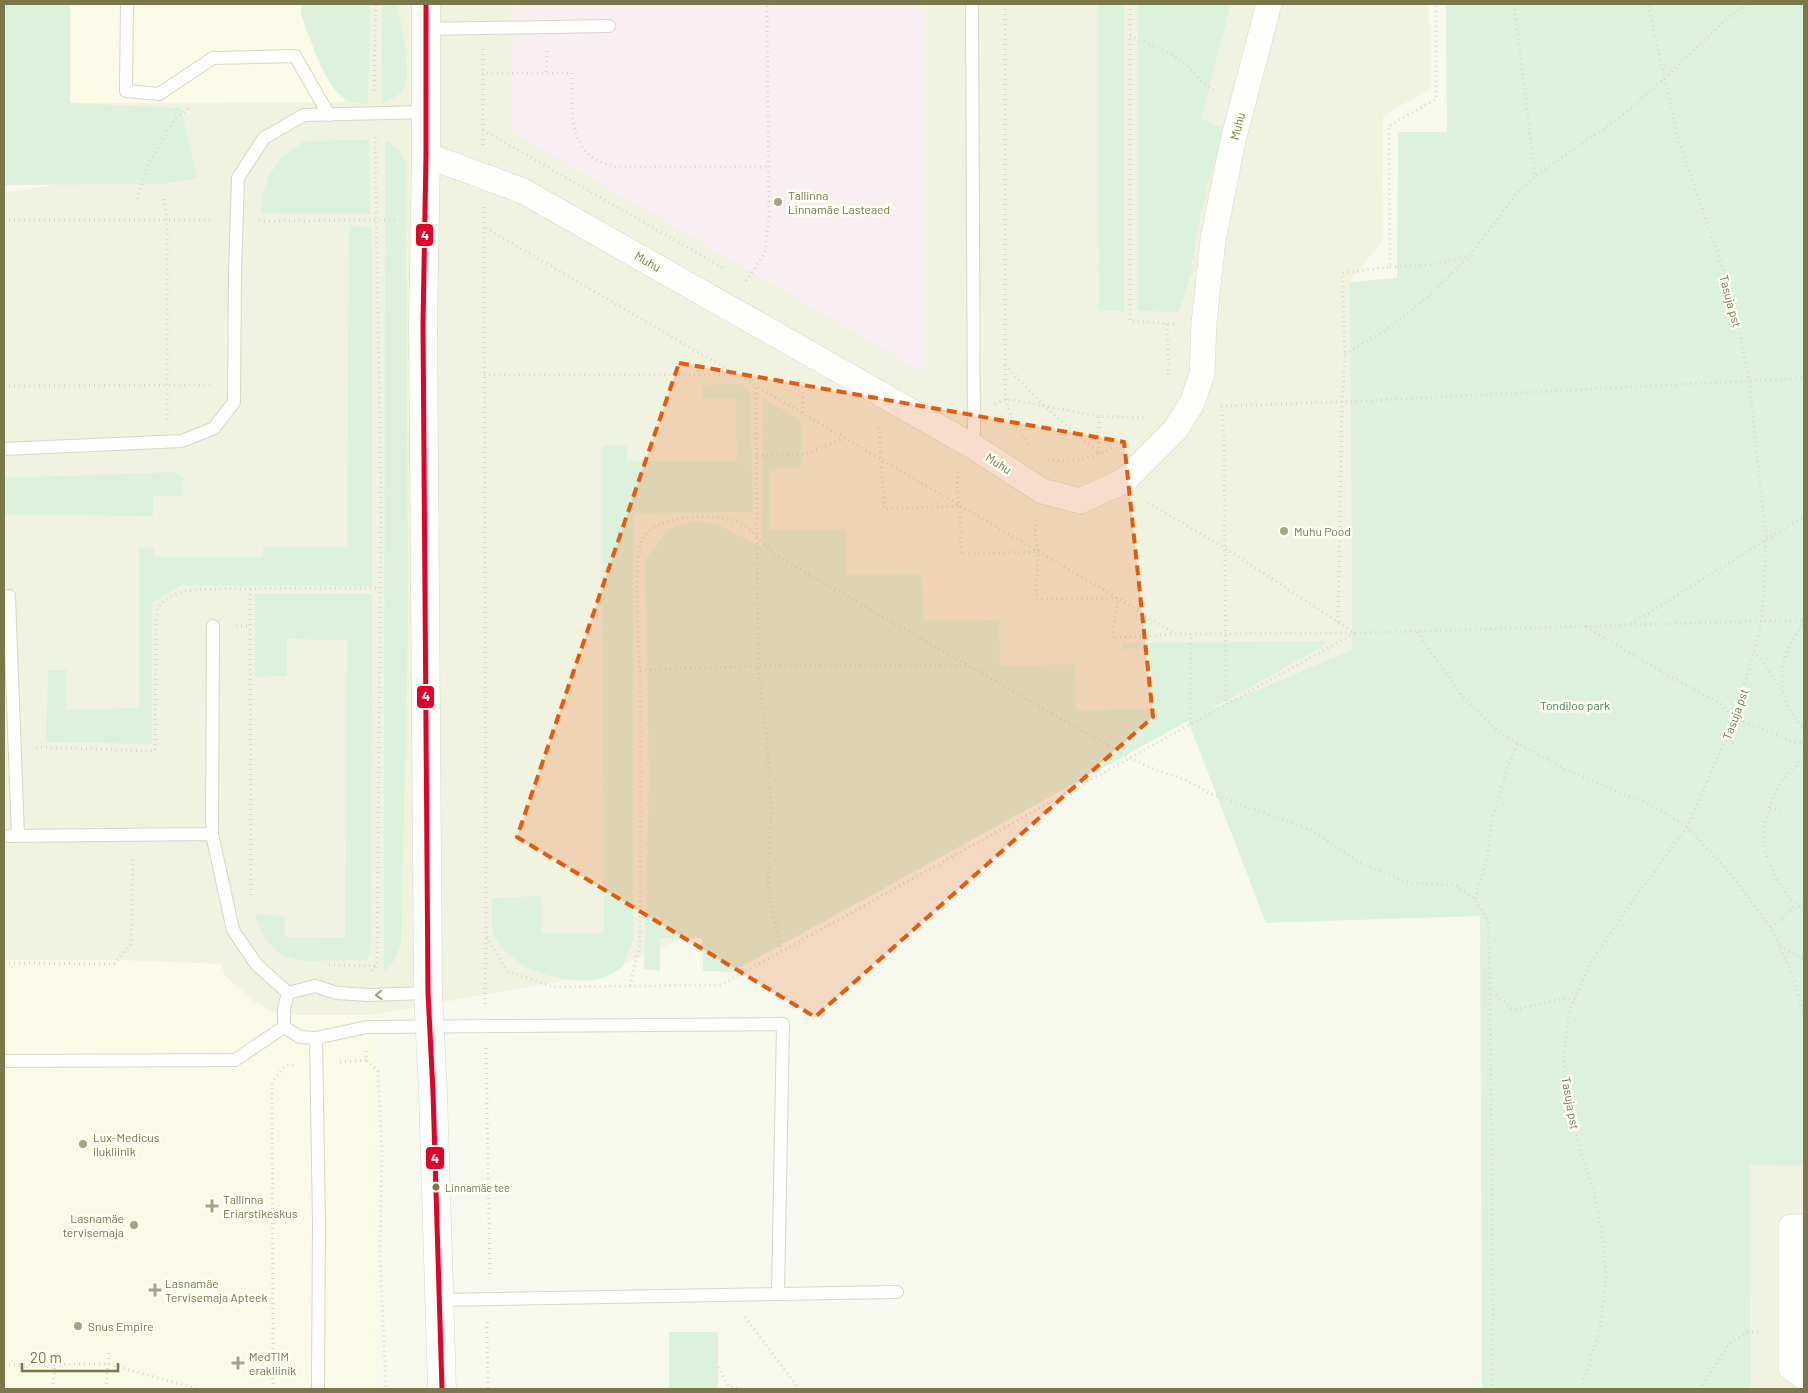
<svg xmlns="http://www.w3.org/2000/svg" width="1808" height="1393" viewBox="0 0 1808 1393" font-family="Barlow,sans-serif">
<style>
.residential{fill:#f0f3df}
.commercial{fill:#fafae6}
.education{fill:#f9eff3}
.green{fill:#ddf2dd}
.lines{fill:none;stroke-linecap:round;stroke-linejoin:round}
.service-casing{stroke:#d6d6ca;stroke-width:14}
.minor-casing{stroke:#d6d6ca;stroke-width:26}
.tertiary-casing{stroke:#d6d6ca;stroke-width:29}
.path{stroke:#d9d9cd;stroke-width:3;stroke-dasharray:1 4;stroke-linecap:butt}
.service{stroke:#fefefd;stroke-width:12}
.minor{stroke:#fefefd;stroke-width:25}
.tertiary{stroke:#fefefd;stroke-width:28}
.bus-1-casing{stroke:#fcfff2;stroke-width:9}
.bus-1{stroke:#e4002b;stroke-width:5}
.oneway{stroke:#a2a081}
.marked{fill:#e8590c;fill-opacity:0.2;stroke:#e8590c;stroke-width:4;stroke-dasharray:10 6;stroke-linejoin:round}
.poi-dot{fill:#a6a485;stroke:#fcfff2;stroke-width:2}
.bus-dot{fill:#7a774c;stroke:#fcfff2;stroke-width:2}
.labels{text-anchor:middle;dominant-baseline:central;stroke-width:5;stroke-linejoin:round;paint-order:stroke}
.bus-label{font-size:11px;fill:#7a774c;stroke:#fcfff2;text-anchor:start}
.street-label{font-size:12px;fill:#7a774c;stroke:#fcfff2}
.poi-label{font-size:12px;fill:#7a774c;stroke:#fcfff2;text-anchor:start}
.park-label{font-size:12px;fill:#438055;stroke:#fcfff2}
.line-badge{stroke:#fcfff2;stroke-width:2}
.badge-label{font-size:14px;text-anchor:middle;font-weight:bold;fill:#fff}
</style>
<rect width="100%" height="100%" fill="#f7f9ef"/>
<!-- residential -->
<path class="residential" d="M345,4h1084l1,86 -47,25 -1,126 -32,41 2,368 -165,68 -58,33 -531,223 -225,41h-95l-23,-13 -30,-26 -4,-12 -107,-4h-110v-767l66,-11v-79l274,-1z
M1750,1165l54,1v223h-53z"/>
<!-- commercial -->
<path class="commercial" d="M70,4h274v98l-274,1z
M4,960h110l107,4 4,12 30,26 23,13h95l1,374h-370z"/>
<!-- education -->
<path class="education" d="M513,4h412l-1,369 -413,-242z"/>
<!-- green -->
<path class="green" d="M4,4h66v99l111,5 16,70 -35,6 -158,1z
M301,4h69l-2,100c-5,-1 -11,-1 -16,-2 -27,-9 -41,-63 -51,-87z
M382,4h15c4,19 17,71 5,87 -6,7 -12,9 -20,12z
M1098,4h26v307h-25z
M1138,4h93l-30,114 24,11 -17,55 -11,47 -5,40 -13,41 -41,-1z
M1446,4h358v1162l-54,-1 1,224h-269l-2,-473 -214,7 -78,-202 -456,251 -29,-1 -1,-33h-42v33l-16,-2 5,-191 -4,-218 24,-31 24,-8 23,3 46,23 1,-149 38,23v47l-32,1v61l77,-1v46l76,-1 1,47 76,-1 1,46 75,-2 1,46 75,-1 -1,-61 -28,1 1,-6 198,-2 4,1 -2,4 -110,62 139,-58 -2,-368 47,-4 1,-146h49z
M369,140l1,74 -109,-1 1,-16 6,-20 14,-20 22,-16z
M385,140l13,8 8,14 2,469 -7,314 -7,16 -10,11z
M349,225l23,3v358l-191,-1 -29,18v141l-106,-2 2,-72h19l-1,40 73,-2v-160l15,1 1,8h108v-10h84z
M741,384l9,8 3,120 -120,1v426l-10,28c-8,4 -16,11 -24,12 -35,7 -89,-10 -105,-43 -4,-10 -1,-27 -2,-38l49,-2 1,38 62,-1 -2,-487 25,-1v16h110l-1,-62h-33v-14z
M175,472l9,6 -3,18h-28v20l-149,-2v-36z
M255,594h117l-1,356 -4,10 -65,1 -21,-6 -16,-16 -10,-25 30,2v21l60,1 2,-298 -60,-1v37l-32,1z
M669,1332h49v57h-49z"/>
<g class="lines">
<!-- service casing -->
<g class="service-casing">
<path id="service" d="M127,4l-1,87 33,3 54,-36 82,-2 34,59
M972,4l2,443
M426,29l183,-3
M4,449l178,-8 32,-13 20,-26 1,-129 3,-95 26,-40 40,-23 122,-3
M9,596l9,240
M213,626l-1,208 21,96 23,34 32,29
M4,836l208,-2
M428,993l-60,2 -31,-2 -22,-7 -27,7 -4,15v19l16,10 16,1 51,-11 416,-3 -5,270
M316,1038l3,186 -1,165
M4,1061l231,-1 49,-33
M439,1300l458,-8"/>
</g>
<!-- minor casing -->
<g class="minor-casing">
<path id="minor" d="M426,155l97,36 451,256 68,44 38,10 44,-20 51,-51 17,-27 10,-29 2,-51 9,-83 20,-100 36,-136
M1804,1227h-13v141l13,9"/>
</g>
<!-- tertiary casing -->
<g class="tertiary-casing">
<path id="tertiary" d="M426,4v151l-3,169 5,669 5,99 9,297"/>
</g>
<!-- path -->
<path class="path" d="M1005,4v388c3,24 11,36 26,55
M1130,4v317l45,3
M1514,4l21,172
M1130,36c19,8 41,16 57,30 13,10 12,18 30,25
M483,49v97
M546,72l1,-23
M482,73h90c0,28 -5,70 24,87 6,3 13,5 19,7h153
M374,91l2,-87
M483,130l242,139
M137,199l11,-35 28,-46 13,-10
M164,199l3,21v200
M484,207l2,728 21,36 46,16 168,-2 634,-352 -130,-85 -80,-47
M4,220h209
M259,221l137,-1
M486,228l632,370 57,36 180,-1 407,-12h42
M1390,267l39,-2 39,-9
M746,281l19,-28 4,-35 -2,-214
M1167,324l2,42 -2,12
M1345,354l39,-23 44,-34 41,-41 46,-60 20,-20 88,-61 41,-36 61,-59 22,-16
M1005,365l38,40 56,48
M484,375h252
M803,382v32
M4,386l207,-1
M756,388l2,278 9,77 4,65 -3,82 13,61
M995,404l11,-5 93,17 48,2
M1221,406l121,-4 462,-24
M1222,410l2,24 2,270
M1099,417v36
M879,427l5,82 76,-3
M757,456l48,-2 39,-15
M1048,459c23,6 45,-2 66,-12
M958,472l-1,19 3,15 1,48 77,-2
M1037,520l-2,12 3,20 -2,47 82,-1 -6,40 62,-4
M250,589l1,307
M1804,621c-5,10 -13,21 -17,31 -11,26 -4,57 17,76
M1338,622l4,-220 3,-48 -3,-81 48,-6 -1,-141 47,-27v-95
M1631,624l173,-108
M236,626h14
M1586,627l78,46 57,31 14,15 60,23 9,1
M1417,632l46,65 38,37 66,36 86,36 34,21 44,47 40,54 23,50 10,39
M1754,651l27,37
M640,670l118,-4h211
M1190,724l1,-90
M36,747l119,4 1,-130c1,-4 1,-9 2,-13 7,-14 28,-17 41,-19l181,-1
M1804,759c-5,5 -12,10 -17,16 -15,18 -25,47 -23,71 1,9 7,21 11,29 8,15 14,26 29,34
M1770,808l15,4
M1475,899l12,-40 5,-40 15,-50 11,-26
M1800,907l4,-6
M1771,928l25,-23
M1780,946l24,14
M4,963l110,1 17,-20 2,-87
M329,965l48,1
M372,971l5,-5 4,-466 -6,-363
M630,986l10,-42c0,-91 1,-182 0,-273 -1,-26 -8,-114 3,-133 13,-23 78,-27 99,-14 12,8 23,21 33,31l355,203 28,13 26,8 25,14 102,37 46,31 52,22 47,2 19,14 13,22 2,68 23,21 49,-11h13
M1490,989l3,329 -2,71
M485,1004l1,-69
M486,1048l4,228
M366,1051v9l12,11 4,79 -2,105 6,134
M340,1062l26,-2
M745,1317l54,72
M487,1322l1,67
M4,1365l104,-1 90,25
M718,1367l11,20 13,2
M53,1389l2,-25
M106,1389l3,-38
M273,1389l-1,-307 13,-16 9,-1
M1581,1389l19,-59 6,-52 -3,-39 -9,-46 -14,-43 -14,-58 -2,-40 6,-42 21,-48 33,-49 63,-86 48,-108 27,-98 4,-82 -17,-159 -18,-88 -53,-154 -30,-134
M1700,1389l31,-47 17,-10h14"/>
<!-- service -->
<use href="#service" class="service"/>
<!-- minor -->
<use href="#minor" class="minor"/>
<!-- tertiary -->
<use href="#tertiary" class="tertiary"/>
<!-- bus-1 casing -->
<g class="bus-1-casing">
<path id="bus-1" d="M426,4v151l-3,169 5,669 5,99 9,297"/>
</g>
<!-- bus-1 -->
<use href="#bus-1" class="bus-1"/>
</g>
<!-- one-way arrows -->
<defs><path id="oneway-chevron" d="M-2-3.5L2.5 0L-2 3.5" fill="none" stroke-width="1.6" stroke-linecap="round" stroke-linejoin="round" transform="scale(1.25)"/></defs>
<use class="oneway" href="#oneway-chevron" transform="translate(379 995) rotate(178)"/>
<!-- marked area -->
<path class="marked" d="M679,363l445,79 29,275 -338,300 -298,-180z"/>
<!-- markers -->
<g class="poi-dot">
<circle cx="778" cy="202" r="5"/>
<circle cx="1284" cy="531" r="5"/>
<circle cx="83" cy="1144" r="5"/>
<path d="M209.5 1198.5h5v5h5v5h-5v5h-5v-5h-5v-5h5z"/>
<circle cx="134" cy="1225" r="5"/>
<path d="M152.5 1282.5h5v5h5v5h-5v5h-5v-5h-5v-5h5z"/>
<circle cx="78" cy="1326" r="5"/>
<path d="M235.5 1355.5h5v5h5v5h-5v5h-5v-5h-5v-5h5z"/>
</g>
<circle class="bus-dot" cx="436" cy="1187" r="4.5"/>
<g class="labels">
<!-- bus labels -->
<g class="bus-label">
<text x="445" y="1187">Linnamäe tee</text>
</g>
<!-- street labels -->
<g class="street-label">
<text transform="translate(1237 126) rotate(-76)">Muhu</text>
<text transform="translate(648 261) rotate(30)">Muhu</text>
<text transform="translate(1731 301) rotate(75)">Tasuja pst</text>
<text transform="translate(999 463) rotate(33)">Muhu</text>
<text transform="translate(1735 714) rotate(-70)">Tasuja pst</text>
<text transform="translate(1571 1103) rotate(80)">Tasuja pst</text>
</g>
<!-- poi labels -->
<g class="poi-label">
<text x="788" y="195">Tallinna<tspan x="788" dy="14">Linnamäe Lasteaed</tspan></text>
<text x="1294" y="531">Muhu Pood</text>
<text x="93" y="1137">Lux-Medicus<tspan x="93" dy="14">ilukliinik</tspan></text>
<text x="223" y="1199">Tallinna<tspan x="223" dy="14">Eriarstikeskus</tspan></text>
<text x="124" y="1218" text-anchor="end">Lasnamäe<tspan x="124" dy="14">tervisemaja</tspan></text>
<text x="165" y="1283">Lasnamäe<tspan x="165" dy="14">Tervisemaja Apteek</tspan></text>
<text x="88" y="1326">Snus Empire</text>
<text x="249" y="1356">MedTIM<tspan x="249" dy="14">erakliinik</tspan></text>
</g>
<!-- park labels -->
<g class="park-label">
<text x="1575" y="705">Tondiloo park</text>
</g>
</g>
<g class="line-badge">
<rect x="415" y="223" width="19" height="24" rx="5" fill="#e4002b"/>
<rect x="416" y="685" width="19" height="24" rx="5" fill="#e4002b"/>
<rect x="425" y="1146" width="20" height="24" rx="5" fill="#e4002b"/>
</g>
<g class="badge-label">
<text x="425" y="240">4</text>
<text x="426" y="701">4</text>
<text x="435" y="1163">4</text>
</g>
<!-- border -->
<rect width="1808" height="1393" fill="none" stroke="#7a774c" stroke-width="10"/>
<!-- scale -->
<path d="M22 1363v8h96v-8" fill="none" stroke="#7a774c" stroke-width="2.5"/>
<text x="30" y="1363" font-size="15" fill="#7a774c" stroke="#fcfff2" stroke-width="4" paint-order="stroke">20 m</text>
</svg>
